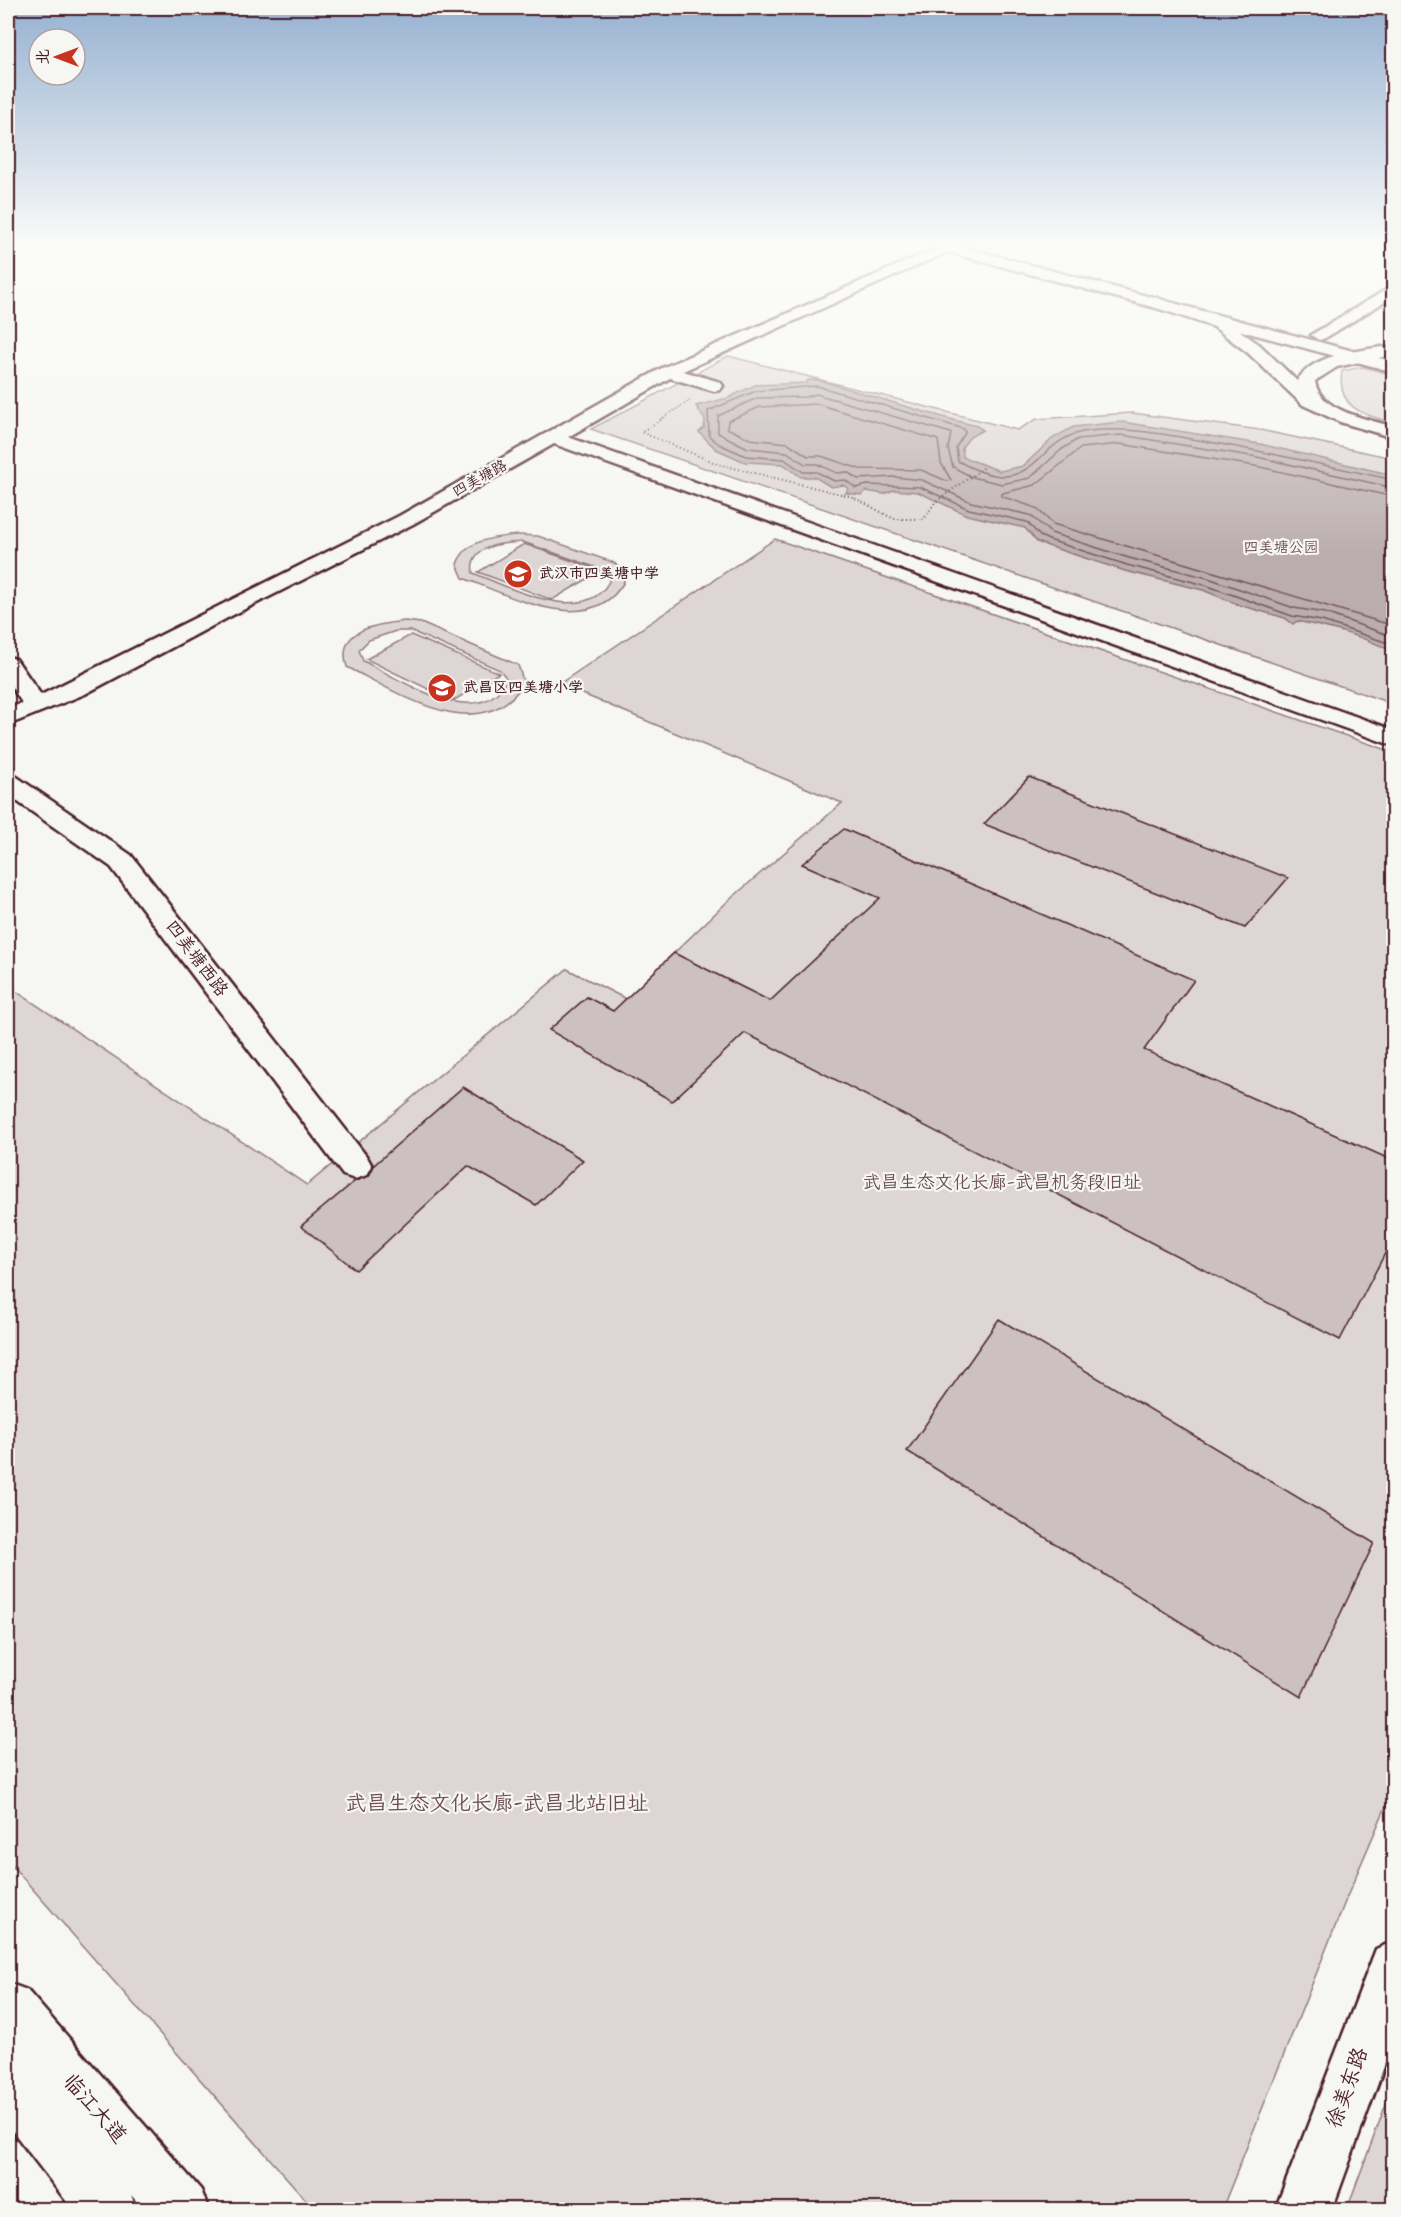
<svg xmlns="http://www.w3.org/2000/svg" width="1401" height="2217" viewBox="0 0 1401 2217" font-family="Kalam,'LXGW WenKai TC',sans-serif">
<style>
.green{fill:#ddd6d5;stroke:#947a80;stroke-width:1.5;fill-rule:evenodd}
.water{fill:#bbadae;stroke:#8e747a;stroke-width:1.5}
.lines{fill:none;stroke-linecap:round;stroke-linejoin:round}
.shore{stroke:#77585f;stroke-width:1.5}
.building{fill:#ccc1c0;stroke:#4a1f2b;stroke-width:1.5}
.minor-casing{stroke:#4a1f2b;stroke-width:5}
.major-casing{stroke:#4a1f2b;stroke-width:5}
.highway-casing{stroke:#4a1f2b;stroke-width:5}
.path-far1{stroke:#4a1f2b;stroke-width:1.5;stroke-dasharray:1 2;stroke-linecap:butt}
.path{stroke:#4a1f2b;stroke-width:2;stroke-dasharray:1 3;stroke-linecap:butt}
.minor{fill:#f6f6f2;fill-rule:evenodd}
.major{fill:#f6f6f2;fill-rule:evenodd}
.highway{fill:#f6f6f2;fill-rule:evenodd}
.labels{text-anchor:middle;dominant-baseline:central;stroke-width:4.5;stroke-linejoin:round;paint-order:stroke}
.far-street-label{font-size:15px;fill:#4a1f2b;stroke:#f6f6f2}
.far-park-label{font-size:15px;fill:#6f4d56;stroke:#f6f6f2}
.far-poi-label{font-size:15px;font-weight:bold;fill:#4a1f2b;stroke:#f6f6f2;text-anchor:start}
.street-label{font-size:18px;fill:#4a1f2b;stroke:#f6f6f2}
.park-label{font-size:18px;fill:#6f4d56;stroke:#f6f6f2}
.near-park-label{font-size:21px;fill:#6f4d56;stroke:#f6f6f2}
.near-street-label{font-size:21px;fill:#4a1f2b;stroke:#f6f6f2}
</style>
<rect width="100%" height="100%" fill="#f6f6f2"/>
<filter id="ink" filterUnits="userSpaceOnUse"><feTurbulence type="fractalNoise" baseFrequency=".0167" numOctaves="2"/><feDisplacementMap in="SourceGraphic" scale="12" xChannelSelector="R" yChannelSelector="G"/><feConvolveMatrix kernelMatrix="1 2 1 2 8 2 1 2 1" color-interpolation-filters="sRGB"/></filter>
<g filter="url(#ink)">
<!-- green -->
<path class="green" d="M728,356l289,74 20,-11 95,-6 128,17 133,28v246l-802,-275z
M1363,367l30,8v48c-29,-9 -57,-14 -51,-52z
M518,535l20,1 77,27 8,12 1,7c-34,58 -115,13 -161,-4l-6,-14c9,-25 38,-27 61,-29zM523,542l83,29 5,6c-21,53 -102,10 -138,-4 -5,-28 30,-30 50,-31z
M775,539l618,213v1038l-44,102 -127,317h-908l-306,-348v-875l299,199 260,-216 59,30 101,-97 115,-99 -283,-119z
M524,544l77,27 -49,29 -74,-28z
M405,621l16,2 97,42 6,18c-43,67 -127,9 -177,-16 -12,-38 30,-43 58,-46zM396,631h15l89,39 7,9c-26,56 -107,0 -144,-18l-4,-11 10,-10z
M411,635l88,38 -46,28 -87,-42z
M1393,2085v124h-46z"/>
<!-- water -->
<path class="water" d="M808,380h9c54,15 106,33 160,46l6,4 -13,7 -8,10 1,10 37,14 23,-5 29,-27 21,-12 49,-5 138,22 133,31v177c-29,-16 -63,-24 -96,-31l-4,3 -8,-6 -46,-13 -36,-15 -78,-19 -77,-25 -11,-4 -12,-14 -58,-13 -49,-23 -24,-2 -10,4 -18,-3 -4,4 -16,-2 2,-5 -5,-3 -12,2 -16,-10h-14l-18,-13 -38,-2 -29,-13 -17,-17 5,-4 1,-8 -9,-14 32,-8 27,-13 51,-2z"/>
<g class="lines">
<!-- shore -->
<path class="shore" d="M817,404l121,36 3,23 10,17 -4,1 -26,-11 -61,-1 -39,-13h-13l-20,-13 -38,-4 -23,-11 1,-7 32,-14z
M1394,480c-65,-14 -130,-29 -196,-40 -37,-6 -71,-13 -108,-9 -59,5 -51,75 -132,30l-2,-14 9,-14 -1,-4 -147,-43 -61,5 -48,20 1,25 10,8 27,12 38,3 19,13h14l17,9 11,-1 11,8 11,-3 53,2 49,22 58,13 13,14 9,4 78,25 78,20 87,31 30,5 72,24
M1394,488l-137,-31 -136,-22 -43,4 -17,11 -31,28 -28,6 -30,-7 -19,-10 -5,-18 3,-16 -135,-39 -10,3 -49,1 -39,18v17l30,15 39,4 18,12h12l20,9 10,-1 11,7 36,-2 28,3 49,22 59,13 21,18 78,25 79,20 86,30 31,5 69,24
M1394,497l-139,-31 -135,-22 -39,4 -46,37 -32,8 -2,3 35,12 17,16 341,102"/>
</g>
<!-- building -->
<path class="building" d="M1029,777l259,101 -43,50 -261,-104z
M844,829l350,151 -50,70 250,111v75l-54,104 -595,-307 -73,68 -123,-71 38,-33 26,14 61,-58 96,48 110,-103 -78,-34z
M463,1087l120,73 -47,45 -68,-39 -112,104 -55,-44 54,-45 14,-5 5,-11z
M999,1319l375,224 -73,154 -394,-246z"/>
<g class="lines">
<!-- minor casing -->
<g class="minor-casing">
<path id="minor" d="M942,246h19l-278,125 37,11 3,4 -3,4 -6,1 -44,-13 -102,59 826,293v16l-840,-302 -141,80 -182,92 -146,78 -77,31v-16l14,-6 -14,-22v-24l8,2 25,36 358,-179 263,-148z
M1394,285v11l-69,42 -6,2 -8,-5z
M8,775l9,2 114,78 236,302 5,9 -5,9 -12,4 -12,-4 -232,-308 -103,-72z
M1394,1941v98l-62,171h-57l101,-261z"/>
</g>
<!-- major casing -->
<g class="major-casing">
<path id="major" d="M935,246h24l435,116v10l-457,-123z
M8,1983l19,7 174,200 8,20h-65l-13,-15 6,15h-64l-65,-85v-70l7,3 -7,-9z"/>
</g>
<!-- highway casing -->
<g class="highway-casing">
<path id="highway" d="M1151,296l75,25 34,24 37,36c16,-27 57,-29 84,-34l6,1 2,4 -2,4 -50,11 -22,14c4,31 55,38 79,46v11l-54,-16 -37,-17 -55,-52 -34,-26 -69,-23 -2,-3z"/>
</g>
<!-- path-far1 -->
<path class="path-far1" d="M661,419l30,-19"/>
<!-- path -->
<path class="path" d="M664,418l-23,14 77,32 135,33 41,22h30l12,-18 49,-34"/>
<!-- minor -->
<use href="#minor" class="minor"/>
<!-- major -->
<use href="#major" class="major"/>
<!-- highway -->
<use href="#highway" class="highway"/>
</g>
</g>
<!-- sky -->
<linearGradient id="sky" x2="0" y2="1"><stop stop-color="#96b1d1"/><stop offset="0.44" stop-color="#fbfbf9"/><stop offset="1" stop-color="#fbfbf9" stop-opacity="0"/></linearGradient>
<rect width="1401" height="556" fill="url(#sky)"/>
<!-- icons -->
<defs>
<g id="school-disc" transform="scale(1.5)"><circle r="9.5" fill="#c8321e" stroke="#f6f6f2"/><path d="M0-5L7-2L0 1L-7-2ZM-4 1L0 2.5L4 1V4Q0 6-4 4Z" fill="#fff"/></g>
</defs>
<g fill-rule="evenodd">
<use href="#school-disc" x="518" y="574"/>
<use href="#school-disc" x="442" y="688"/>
</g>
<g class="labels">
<!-- far-street labels -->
<g class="far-street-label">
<text transform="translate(480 479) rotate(-29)">四美塘路</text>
</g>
<!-- far-park labels -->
<g class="far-park-label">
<text x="1281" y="548">四美塘公园</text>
</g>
<!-- far-poi labels -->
<g class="far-poi-label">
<text x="539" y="574">武汉市四美塘中学</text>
<text x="463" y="688">武昌区四美塘小学</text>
</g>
<!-- street labels -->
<g class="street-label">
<text transform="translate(196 959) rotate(53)">四美塘西路</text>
</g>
<!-- park labels -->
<g class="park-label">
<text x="1002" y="1183">武昌生态文化长廊-武昌机务段旧址</text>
</g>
<!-- near-park labels -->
<g class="near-park-label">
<text x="497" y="1804">武昌生态文化长廊-武昌北站旧址</text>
</g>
<!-- near-street labels -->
<g class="near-street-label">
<text transform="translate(1348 2088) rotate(-70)">徐美东路</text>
<text transform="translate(94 2109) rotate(49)">临江大道</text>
</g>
</g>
<!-- margin -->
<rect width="1401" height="2217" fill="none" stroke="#f6f6f2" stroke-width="30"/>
<rect x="15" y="15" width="1371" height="2187" fill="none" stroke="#4a1f2b" stroke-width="2" filter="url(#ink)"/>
<!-- north arrow -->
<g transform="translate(57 57) rotate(270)"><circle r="28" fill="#f6f6f2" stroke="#b1a0a2" stroke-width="1.5"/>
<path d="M0-4.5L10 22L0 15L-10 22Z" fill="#c8321e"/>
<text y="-9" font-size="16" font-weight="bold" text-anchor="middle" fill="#4a1f2b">北</text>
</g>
</svg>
